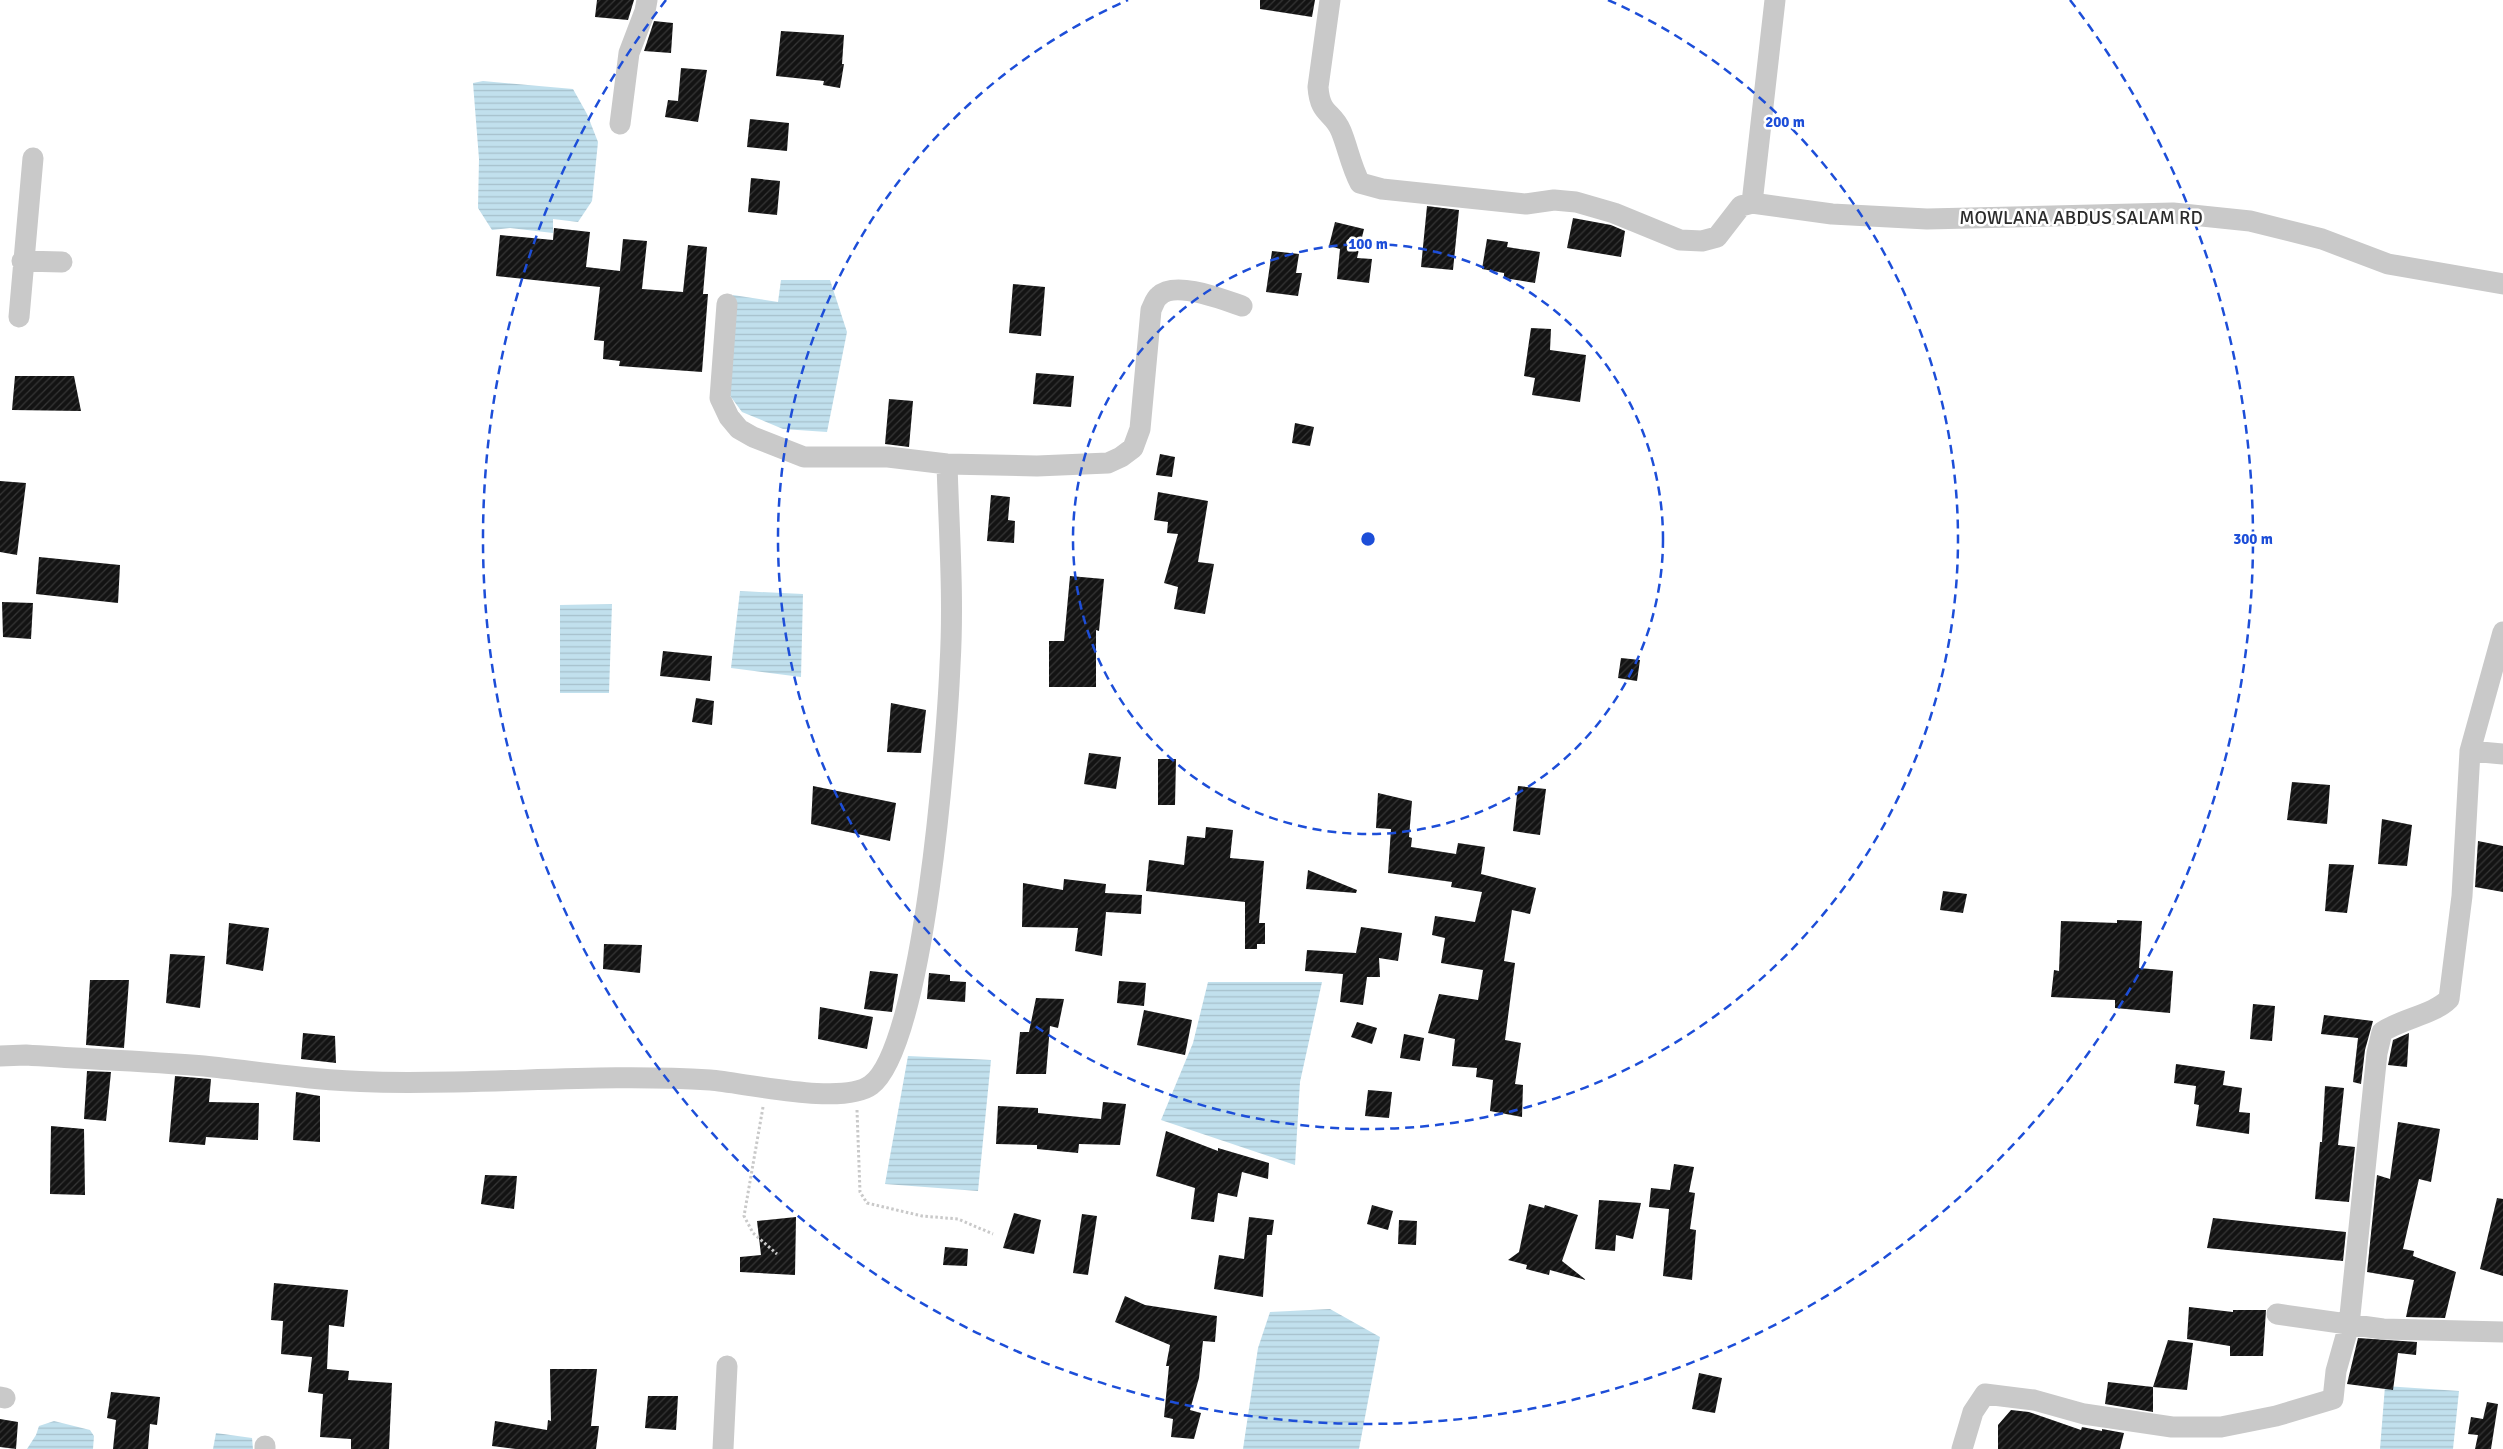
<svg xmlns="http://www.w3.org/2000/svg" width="2503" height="1449" viewBox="0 0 2503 1449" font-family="Signika,sans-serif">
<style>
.water{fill:url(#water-rules)}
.building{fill:url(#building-hatch)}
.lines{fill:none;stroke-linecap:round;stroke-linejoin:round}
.path{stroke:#c9c9c9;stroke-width:3;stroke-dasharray:2.5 2.5;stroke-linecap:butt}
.minor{stroke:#c9c9c9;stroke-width:21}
.ring{fill:none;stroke:#1d4ed8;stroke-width:2.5;stroke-dasharray:9 6}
.labels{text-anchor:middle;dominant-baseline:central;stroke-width:5;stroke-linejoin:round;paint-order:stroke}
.street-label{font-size:19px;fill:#2c2c2c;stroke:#fff}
.centre{fill:#1d4ed8;stroke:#fff;stroke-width:2.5}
.ring-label{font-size:15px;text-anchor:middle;font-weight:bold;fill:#1d4ed8;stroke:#fff;stroke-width:5;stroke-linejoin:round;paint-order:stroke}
</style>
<defs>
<pattern id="water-rules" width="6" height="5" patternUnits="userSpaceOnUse" patternTransform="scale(1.25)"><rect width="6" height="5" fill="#c1e0ed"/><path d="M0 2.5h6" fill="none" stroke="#a6c0cb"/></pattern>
<pattern id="building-hatch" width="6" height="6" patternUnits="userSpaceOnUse" patternTransform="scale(1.25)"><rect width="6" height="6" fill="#131313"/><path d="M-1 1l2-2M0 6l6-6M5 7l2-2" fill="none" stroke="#363636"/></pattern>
</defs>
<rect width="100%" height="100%" fill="#fff"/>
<!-- water -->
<path class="water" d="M483,81l90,8 14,25 11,28 -6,59 -14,21 -25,-3v14l-43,-5 -18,2 -14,-22 1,-49 -6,-76z
M781,280h49l17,52 -20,100 -44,-3 -41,-17 -14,-19 5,-98 45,7z
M740,591l63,3 -2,83 -70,-9z
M612,604l-3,89h-49v-88z
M1208,982h114l-22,100 -5,83 -134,-45 32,-77z
M908,1056l83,4 -13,131 -93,-7z
M1330,1309l50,28 -21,112h-116l15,-101 12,-36z
M2385,1386l74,5 -6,58h-73z
M54,1421l36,9 4,6 -1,13h-66l9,-14 3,-9z
M216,1433l36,5 1,11h-40z"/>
<!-- building -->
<path class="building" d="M597,0h37l-6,20 -33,-3z
M1260,0h55l-3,17 -52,-8z
M654,21l19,2 -2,30 -27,-2z
M781,31l63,4 -2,29h2l-4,24 -17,-3 1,-4 -48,-5z
M681,68l26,2 -9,52 -33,-5 3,-17 10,1z
M750,119l39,4 -2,28 -40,-4z
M751,178l29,3 -3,34 -29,-3z
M1427,206l32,4 -6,60 -32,-3z
M1573,218l38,7 14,6 -4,26 -54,-9z
M1335,222l29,7 -7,29 15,1 -3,24 -32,-4 3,-30 -11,-3z
M554,228l36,4 -4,35 34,4 3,-32 24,2 -5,48 41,3 5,-47 19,2 -4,47h5l-6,78 -83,-6 1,-5 -17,-2 1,-18 -10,-1 6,-53 -104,-11 4,-41 53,5z
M1487,239l21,3 -1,5 33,5 -5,31 -31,-5v-5l-22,-4z
M1272,251l27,3 -3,19h6l-4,23 -32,-4z
M1013,284l32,3 -4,49 -32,-3z
M1531,328l20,1 -1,21 36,5 -6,47 -48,-7 3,-17 -11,-2z
M1036,373l38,3 -3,31 -38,-3z
M15,376h59l7,35 -69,-1z
M889,399l24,2 -4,46 -24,-3z
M1295,423l19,4 -4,19 -18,-3z
M1160,454l15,3 -3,20 -16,-2z
M0,481l26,2 -9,72 -17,-3z
M1158,492l50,9 -10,61 16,2 -9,50 -31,-5 4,-22 -14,-4 14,-49 -11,-1 1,-11 -14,-2z
M991,495l19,2 -2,23 7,1 -1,22 -27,-2z
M39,557l81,8 -2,38 -82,-9z
M1070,576l34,3 -5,52 -3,-1v57h-47v-46h15z
M2,602l31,1 -2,36 -28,-2z
M663,651l49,5 -2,25 -50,-5z
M1621,658l19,2 -3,21 -19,-3z
M696,698l18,3 -2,24 -20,-3z
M891,703l35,7 -5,43 -34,-1z
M1089,753l32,4 -5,32 -32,-5z
M1158,759h18l-1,46h-17z
M2292,782l38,3 -3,39 -40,-4z
M813,786l83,17 -6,38 -79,-17z
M1518,786l28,3 -6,46 -27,-4z
M1378,793l34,8 -3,36 3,1 -1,9 45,7 2,-11 27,4 -4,27 55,14 -6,26 -18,-4 -8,51 11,2 -10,77 16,3 -6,41 8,1 -1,32 -32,-6 3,-31 -17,-3 1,-9 -25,-2 3,-27 -27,-6 11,-39 39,6 5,-30 -42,-7 4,-25 -13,-3 3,-19 40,6 7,-30 -31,-5 1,-5 -64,-9 3,-44 -15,-1z
M2382,819l30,6 -5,41 -29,-2z
M1206,827l27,3 -3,28 34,3 -5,62h6v21h-8v5h-12v-47l-99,-11 3,-31 35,5 3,-29 18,2z
M2478,841l25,5v46l-28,-5z
M2329,864l25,1 -7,48 -22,-2z
M1308,870l49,20 -1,3 -50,-4z
M1064,879l42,5 -1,9 37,2 -1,19 -35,-2 -4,44 -27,-5 3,-23 -56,-1 1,-44 40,7z
M1943,891l24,3 -4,19 -23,-3z
M2117,920l25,1 -3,47 34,3 -3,42 -55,-5v-8l-64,-3 3,-27 5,1 2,-50 56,2z
M229,923l40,5 -6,43 -37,-7z
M1361,927l41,6 -4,28 -19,-3 1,19h-13l-4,28 -23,-3 3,-28 -38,-3 2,-21 49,3z
M604,944l38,1 -2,28 -37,-4z
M170,954l35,2 -5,52 -34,-5z
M870,971l28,3 -6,38 -28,-3z
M929,973l21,2v6l16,1 -1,20 -38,-3z
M90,980h39l-5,68 -38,-3z
M1119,981l27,2 -2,23 -27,-3z
M1036,998l28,1 -6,29 -8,-2 -4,48h-30l4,-42h9z
M2253,1004l22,2 -3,35 -22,-2z
M820,1007l53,10 -6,32 -49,-10z
M1144,1010l48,10 -7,35 -48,-10z
M2324,1015l49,6 -8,29 -4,34 -8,-2 5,-44 -37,-4z
M1357,1022l20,6 -5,16 -21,-7z
M303,1033l32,3 1,27 -35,-4z
M2409,1033l-2,34 -19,-2 5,-25z
M1404,1034l20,4 -4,23 -20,-3z
M2176,1064l49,7 -2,14 19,3 -3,24 11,1 -1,21 -53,-8 3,-21 -5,-1 2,-18 -22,-3z
M87,1071l24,1 -5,49 -22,-2z
M175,1076l36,3 -2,23 50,1 -1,37 -52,-3 -1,8 -36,-3z
M2325,1086l19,2 -6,57 17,2 -6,55 -34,-3 5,-57h2z
M1368,1090l24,2 -3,26 -24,-2z
M296,1092l24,4v46l-27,-2z
M1103,1102l23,2 -6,41 -41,-1 -1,9 -41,-4v-4l-41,-1 2,-38 40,2v5l63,6z
M2398,1122l42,7 -9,53 -12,-3 -16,70 11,2 -1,5 43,16 -11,46 -39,-1 8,-37 -47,-8 10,-97 13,4z
M51,1126l33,3 1,66 -35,-1z
M1166,1131l52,20v-3l51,15 -1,16 -26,-7 -5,25 -19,-4 -4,29 -23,-3 4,-31 -39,-12z
M1674,1164l20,3 -5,25 6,1 -5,36 6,1 -4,50 -29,-4 6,-67 -20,-2 2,-19 19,2z
M485,1175l32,1 -3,33 -33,-5z
M2497,1198l6,1v77l-23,-7z
M1599,1200l42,3 -8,36 -17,-4 -1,16 -20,-2z
M1529,1204l15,4 1,-3 33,10 -16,46 24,19 -36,-10 -1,5 -23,-6 1,-4 -19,-5 11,-8z
M1372,1205l21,6 -5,19 -21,-6z
M1014,1213l27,7 -7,34 -31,-6z
M1082,1214l15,2 -9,59 -15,-2z
M796,1217l-1,58 -55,-3v-15l21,-2 -4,-34z
M1249,1217l25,3 -2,15h-5l-4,62 -49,-8 5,-34 25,4z
M2213,1218l133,14 -3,29 -136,-13z
M1399,1220l18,1 -1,24 -18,-1z
M945,1247l23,2 -1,17 -24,-1z
M274,1283l74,7 -4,37 -15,-2 -2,44 22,2 -1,9 44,3 -3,66h-38v-10l-31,-2 3,-43 -15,-2 4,-35 -31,-3 2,-33 -12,-1z
M1125,1296l20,9 72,11 -2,26 -12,-1 -4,37 -9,32 11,3 -7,26 -23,-2 2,-18 -9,-2 5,-51h-3l4,-21 -55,-23z
M2189,1307l44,5v-2h33l-3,46h-33v-10l-43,-7z
M2358,1338l59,4 -1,13 -18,-2 -5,37 -46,-6z
M2168,1340l25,3 -6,47 -34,-3z
M550,1369h47l-6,57h8l-3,23h-80l-24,-3 3,-25 52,9 1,-10 3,1z
M1699,1373l23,5 -7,35 -23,-4z
M2108,1382l45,5v25l-48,-8z
M111,1392l49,5 -3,28 -7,-1 -2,25h-35l3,-29 -9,-2z
M648,1396h30l-2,34 -31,-2z
M2487,1402l11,2 -7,45h-16l3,-14 -10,-1 3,-17 12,2z
M2011,1410l18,2 52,18 1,-3 20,4v-2l22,4 -4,16h-122v-24z
M0,1419l18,3 -2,27 -16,-2z"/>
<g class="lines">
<!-- path -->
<path class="path" d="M763,1107l-19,109 9,17 24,21
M857,1110l3,82 7,11 55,13 36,3 35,15"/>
<!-- minor -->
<path class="minor" d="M1330,0l-12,87c2,29 15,24 23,44 7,17 10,35 19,52l22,6 144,15 28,-4 22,2 38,11 66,27 22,1 15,-4 24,-31 11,-3 80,11 95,5 246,-6 77,8 72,18 66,25 115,20
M620,124l9,-71 16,-42 2,-11
M1752,203l23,-203
M22,261l40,1
M727,304l-7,94 9,19 10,12 14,8 51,20h84l59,7 90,2 71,-3 13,-6 12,-9 7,-19 11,-119c2,-4 4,-11 8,-14 16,-16 65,4 83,10
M19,317l14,-159
M2470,751l33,3
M0,1056l26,-1c59,4 119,6 178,11 57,6 114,15 171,16 112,3 223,-9 335,-2 36,3 133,26 161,5 53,-39 76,-347 79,-420 4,-67 -1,-134 -3,-201
M2277,1314l106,15 120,3
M0,1397l5,1
M265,1446v3
M723,1449l4,-83
M1962,1449l11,-37 12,-18 49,6 50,14 88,13h49l55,-11 57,-17 3,-28 13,-46 28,-272 5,-21c21,-14 51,-17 67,-33l13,-103 8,-145 33,-119"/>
</g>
<!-- distance rings -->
<g class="ring">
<circle cx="1368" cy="539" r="295"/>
<path d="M1608 0A590 590 0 1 1 1128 0"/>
<path d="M2070 0A885 885 0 1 1 666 0"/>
</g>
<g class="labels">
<!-- street labels -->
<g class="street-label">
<text x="2081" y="218">MOWLANA ABDUS SALAM RD</text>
</g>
</g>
<circle cx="1368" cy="539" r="8" class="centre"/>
<g class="ring-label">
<text x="1785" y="127">200 m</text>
<text x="1368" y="249">100 m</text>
<text x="2253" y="544">300 m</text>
</g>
</svg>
